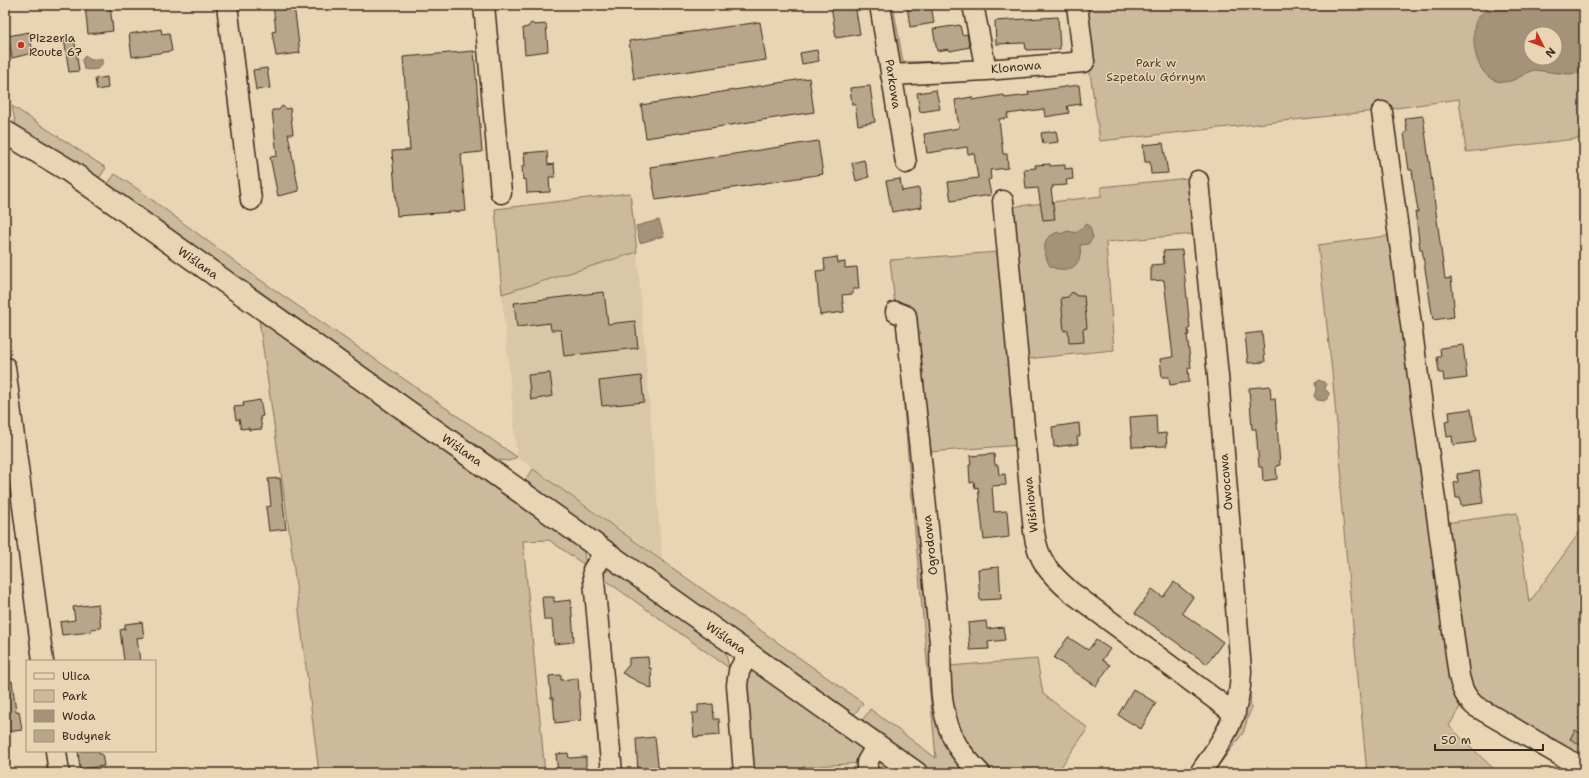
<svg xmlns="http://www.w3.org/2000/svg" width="1589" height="778" viewBox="0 0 1589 778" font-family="'Shantell Sans',sans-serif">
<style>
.built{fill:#dac7a7}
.green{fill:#cdb99c;stroke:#84725d;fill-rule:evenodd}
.water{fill:#a59279;stroke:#7b6855;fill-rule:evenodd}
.building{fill:#b8a68a;stroke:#3b2a1e}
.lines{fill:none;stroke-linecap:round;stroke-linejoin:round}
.minor-casing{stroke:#3b2a1e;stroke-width:23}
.major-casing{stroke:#3b2a1e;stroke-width:25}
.minor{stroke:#e9d5b4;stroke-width:20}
.major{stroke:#e9d5b4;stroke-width:22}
.poi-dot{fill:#c8321e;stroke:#e9d5b4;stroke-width:1.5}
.labels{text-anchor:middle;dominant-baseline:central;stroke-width:3;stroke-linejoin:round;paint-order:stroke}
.poi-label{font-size:12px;fill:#3b2a1e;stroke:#e9d5b4;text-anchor:start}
.park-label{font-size:12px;fill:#513f31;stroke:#e9d5b4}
.street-label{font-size:12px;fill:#3b2a1e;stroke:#e9d5b4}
</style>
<rect width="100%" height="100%" fill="#e9d5b4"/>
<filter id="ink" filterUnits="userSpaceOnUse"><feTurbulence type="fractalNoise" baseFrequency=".025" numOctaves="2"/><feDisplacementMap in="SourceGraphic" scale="8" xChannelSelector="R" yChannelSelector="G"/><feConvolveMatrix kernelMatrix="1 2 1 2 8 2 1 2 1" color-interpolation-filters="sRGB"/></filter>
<g filter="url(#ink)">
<!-- built -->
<path class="built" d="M637,252l25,307 -145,-102 -15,-163z"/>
<!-- green -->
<path class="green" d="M888,5h5l10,57 50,-1 1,1 -54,5z
M1080,5h504v133l-118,14 -7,-53 -83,12 -276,30zM1531,34h24v24h-24z
M12,106l94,62 -7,10 -83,-52z
M115,174l24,16 117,87 261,180 -8,4 -11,-1 -97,-65 -294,-210z
M1188,178l6,56 -88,8 8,108 -88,9 -15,-152 90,-11v-9z
M630,193l7,59 -135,42 -7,-85z
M1394,235l67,470 -12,21 49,47h-131l-27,-284 2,-10 -10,-107 -14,-127z
M998,252l21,193 -90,7 20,214 88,-7 6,35 45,34 -31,45h-124l-71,-52 8,-12 66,49 -29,-313 -8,-104 -9,-81z
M259,320l324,226 3,20 -37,-26 -26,1 22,232h-226l-29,-236z
M533,469l330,234 -9,12 -227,-159 -102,-76z
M1517,513l12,90 55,-77v237l-114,-68 -25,-172z
M613,567l112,82 4,19 -128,-91 4,-5z
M757,669l112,80 -7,14 -59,4v6h-54l-4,-96 6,-6z
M1250,691l1,17 -8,25 -30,40h-7l33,-56z
M879,761l18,12h-25z"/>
<!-- water -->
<path class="water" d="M1498,5h86v68l-17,1 -33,-4c-11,3 -17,11 -29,12 -23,1 -32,-26 -31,-46 0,-5 0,-10 2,-15 4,-8 14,-14 22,-16zM1531,34h24v24h-24z
M85,55l6,5 11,-1c2,11 -9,12 -18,10l-2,-9z
M659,220l5,16 -24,7 -4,-17z
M1086,224l4,3 3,11 -5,6 -8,1c3,20 -9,29 -29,22 -5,-5 -9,-21 -4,-28 2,-3 8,-6 11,-7l2,2 8,-3 8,2z
M1318,380l6,2 2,3 -1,4 4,4 -1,5 -4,3 -7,-1 -3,-4 2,-6 -1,-7z"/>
<!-- building -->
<path class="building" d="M85,5h25l3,26 -25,3z
M273,5h21l6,48 -24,3 -4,-24 4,-1z
M831,5h24l5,29 -24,4z
M907,5h24l3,18 -24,4z
M1058,17l2,32 -34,1 -1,-7 -29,1 -1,-23z
M760,22l6,38 -132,19 -5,-38z
M531,23l4,2 11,-1 2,27 -23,3 -2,-26 5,-1z
M960,25l2,10 5,-1 3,13 -20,4 -1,-2 -12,2 -4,-22z
M161,29l1,5 7,-1 3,18 -40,6 -3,-23z
M29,32l4,21 -21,5 -4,-22z
M74,37l5,34 -10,1 -5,-34z
M817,50l2,11 -17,3 -2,-11z
M474,51l8,101 -21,2 5,57 -69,5 -5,-65 18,-1 -7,-93z
M267,68l3,20 -14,2 -3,-20z
M107,77l1,11 -11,2 -2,-11z
M809,78l5,34 -168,26 -5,-33z
M1079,85l2,19 -14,2 2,7 -24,4 -1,-8 -37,5 1,4 -9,1 4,35h4l1,14 -18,2 1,9 -3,1 3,15 -40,6 -3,-19 30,-4 -4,-25 -6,1 -1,-7 -40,6 -3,-19 35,-6 -4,-28 17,-3v3l32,-5 1,3 24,-3 -1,-3z
M870,86l5,36 -17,3 -3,-21 -3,1 -2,-17z
M936,90l4,19 -20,3 -3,-19z
M282,106l5,3 3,-1 3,26h-5l11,57 -21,5 -8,-39 7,-1 -5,-46h7z
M1423,116l22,163 6,-1 3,27 -1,1 1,11 -21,3 -11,-71h-2l-3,-25 -2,-12h3l-4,-27 -2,-15h-3l-5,-37 3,-1 -2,-14z
M1056,131l2,11 -15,2 -2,-11z
M818,141l5,33 -167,26 -6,-33z
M1163,143l5,30 -17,1 -1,-12h-5l-2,-17z
M547,151l1,14 6,-1 1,13h-6l1,15 -23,1 -1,-14 -3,1 -1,-14h3l-1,-13z
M864,160l5,17 -13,4 -4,-18z
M1050,164v2l15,-1v4l7,-1 1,11 -7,1 1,5 -15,1 1,2 -2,1 4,30 -12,1 -5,-32 -12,1 -2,-20 12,-1 -1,-3z
M900,179l2,12 17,-3 3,19 -30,5 -6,-31z
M1182,250l8,78 -2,1 1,6h-2l4,33h-3l1,14 -19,3 -1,-8h-7l-2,-18 13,-2 -9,-77 -13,1v-16l13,-1 -1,-13z
M837,257l1,6 7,-1v6l12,-1 2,22h-6v5l-11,1 2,17 -24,3 -4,-44 9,-1 -1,-11z
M604,292l4,32 27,-3 3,27 -74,8 -3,-26h-10l-1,-7 -33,4 -3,-24z
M1072,292l5,4h7l3,32 -4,1 1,13 -15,1 -1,-13 -4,1 -3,-33 7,-1z
M1262,332l3,30 -17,1 -3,-29z
M1463,345l4,33 -23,3 -1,-8h-4l-2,-16h4l-1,-9z
M550,373l3,23 -22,4 -3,-25z
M641,376l3,26 -42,4 -3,-25z
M1270,386l1,13 4,-1 5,67 -4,1 1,13 -14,2 -1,-14h-3l-3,-38h-4l-3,-41z
M260,400l3,16 -3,1 2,12 -13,1v-2l-8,1 -2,-10 -3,1 -2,-13 10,-1 -1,-3z
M1471,409l5,33 -23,3 -1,-9 -5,1 -2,-16 5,-1 -1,-8z
M1156,415l1,19 9,-1 1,13 -35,1 -2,-30z
M1079,423l1,13 -3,1 1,7 -24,3 -2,-20z
M994,454l1,11h3l1,10 6,-1 1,11 -14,1 2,26 13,-1 2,26 -25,3 -6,-53 -3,1 -1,-6 -4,1 -1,-18h2l-1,-9z
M1479,471l4,32 -22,3 -1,-8h-4l-2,-15 4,-1 -1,-8z
M280,478l6,51 -17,2 -3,-24 5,-1 -3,-27z
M999,567l2,32 -21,1 -2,-31z
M1174,582l19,15 -11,16 41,29 -16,22 -72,-51 17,-24 11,8z
M542,597h12v5l17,-2 3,42 -20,2 -2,-24h-8z
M98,604l3,24 -10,1v3l-29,3 -2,-13 15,-2 -2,-13z
M986,621l1,8 16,-2 2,13 -17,2 1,7 -19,1 -2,-27z
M142,622l2,15 -7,1 3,23h-16l-4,-31 5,-1v-5z
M1068,637l20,13 8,-10 14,9 -8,11 8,5 -14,21 -42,-28z
M648,657l1,11h2l1,21 -30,-16 7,-8v-7z
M561,675v5l17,-2 3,42 -26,3 -2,-25h-2l-2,-22z
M12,681l4,31 3,-1 3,19 -17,2v-50z
M1133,689l23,14 -15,26 -23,-14z
M713,704l1,15h5l1,16 -26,2 -2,-24h6v-8z
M1575,730l9,5v12l-14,-8z
M655,737l4,36h-21l-2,-34z
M78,751h20l1,3h3l2,12 -24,3z
M568,753l1,5 17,-1v16h-28l-2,-19z"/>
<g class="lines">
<!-- minor casing -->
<g class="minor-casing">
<path id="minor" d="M227,5l24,195
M484,5l17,188
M880,5l26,158
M973,5l13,65
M891,75l95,-5 98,-8 -7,-57
M1382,112l77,564c3,13 6,21 16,30l109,63
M1198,181l20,195 23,295c-1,45 -16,66 -41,102
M1003,201l31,331c4,29 15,41 37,60l164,122
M896,312l10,4 34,326c1,36 -2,73 18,105 6,9 14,18 22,26
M5,367l38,294
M605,552l-12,18 19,203
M56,751l3,22
M744,773l-7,-88 2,-14 9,-17
M867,773v-11l10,-17"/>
</g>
<!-- major casing -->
<g class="major-casing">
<path id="major" d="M5,132l63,38 848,603"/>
</g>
<!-- minor -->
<use href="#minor" class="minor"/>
<!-- major -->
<use href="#major" class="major"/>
</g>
</g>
<!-- markers -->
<circle class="poi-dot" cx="21" cy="45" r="4"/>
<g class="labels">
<!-- poi labels -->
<g class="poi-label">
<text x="29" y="38">Pizzeria<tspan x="29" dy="14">Route 67</tspan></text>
</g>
<!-- park labels -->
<g class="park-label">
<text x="1156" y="63">Park w<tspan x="1156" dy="14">Szpetalu Górnym</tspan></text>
</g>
<!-- street labels -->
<g class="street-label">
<text transform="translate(1016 67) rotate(-5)">Klonowa</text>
<text transform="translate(893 84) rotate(81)">Parkowa</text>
<text transform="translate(198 263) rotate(35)">Wiślana</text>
<text transform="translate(462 450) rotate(35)">Wiślana</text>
<text transform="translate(1226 482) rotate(-95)">Owocowa</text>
<text transform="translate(1031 505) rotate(-96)">Wiśniowa</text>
<text transform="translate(930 545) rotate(-96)">Ogrodowa</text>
<text transform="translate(726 638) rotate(35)">Wiślana</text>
</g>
</g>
<!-- margin -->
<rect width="1589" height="778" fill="none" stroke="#e9d5b4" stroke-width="20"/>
<rect x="10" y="10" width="1569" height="758" fill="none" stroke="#3b2a1e" stroke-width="1.5" filter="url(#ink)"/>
<!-- legend -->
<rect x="26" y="660" width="130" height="92" fill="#e9d5b4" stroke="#a39178"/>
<rect x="34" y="673" width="20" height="6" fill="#e9d5b4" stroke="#a39178"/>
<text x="62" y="680" font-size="12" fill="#3b2a1e">Ulica</text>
<rect x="34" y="690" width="20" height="12" fill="#cdb99c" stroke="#a39178"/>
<text x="62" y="700" font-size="12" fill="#3b2a1e">Park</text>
<rect x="34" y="710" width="20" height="12" fill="#a59279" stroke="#a39178"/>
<text x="62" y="720" font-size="12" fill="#3b2a1e">Woda</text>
<rect x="34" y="730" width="20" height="12" fill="#b8a68a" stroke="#a39178"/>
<text x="62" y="740" font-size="12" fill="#3b2a1e">Budynek</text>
<!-- north arrow -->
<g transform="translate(1543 46) rotate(132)"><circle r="19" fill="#e9d5b4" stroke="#a39178"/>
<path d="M0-3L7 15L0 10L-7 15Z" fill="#c8321e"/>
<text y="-6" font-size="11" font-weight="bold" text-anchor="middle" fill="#3b2a1e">N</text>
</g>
<!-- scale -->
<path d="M1435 744v6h108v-6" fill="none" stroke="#3b2a1e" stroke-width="2"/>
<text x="1441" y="744" font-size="12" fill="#3b2a1e" stroke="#e9d5b4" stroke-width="3" paint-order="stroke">50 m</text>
</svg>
